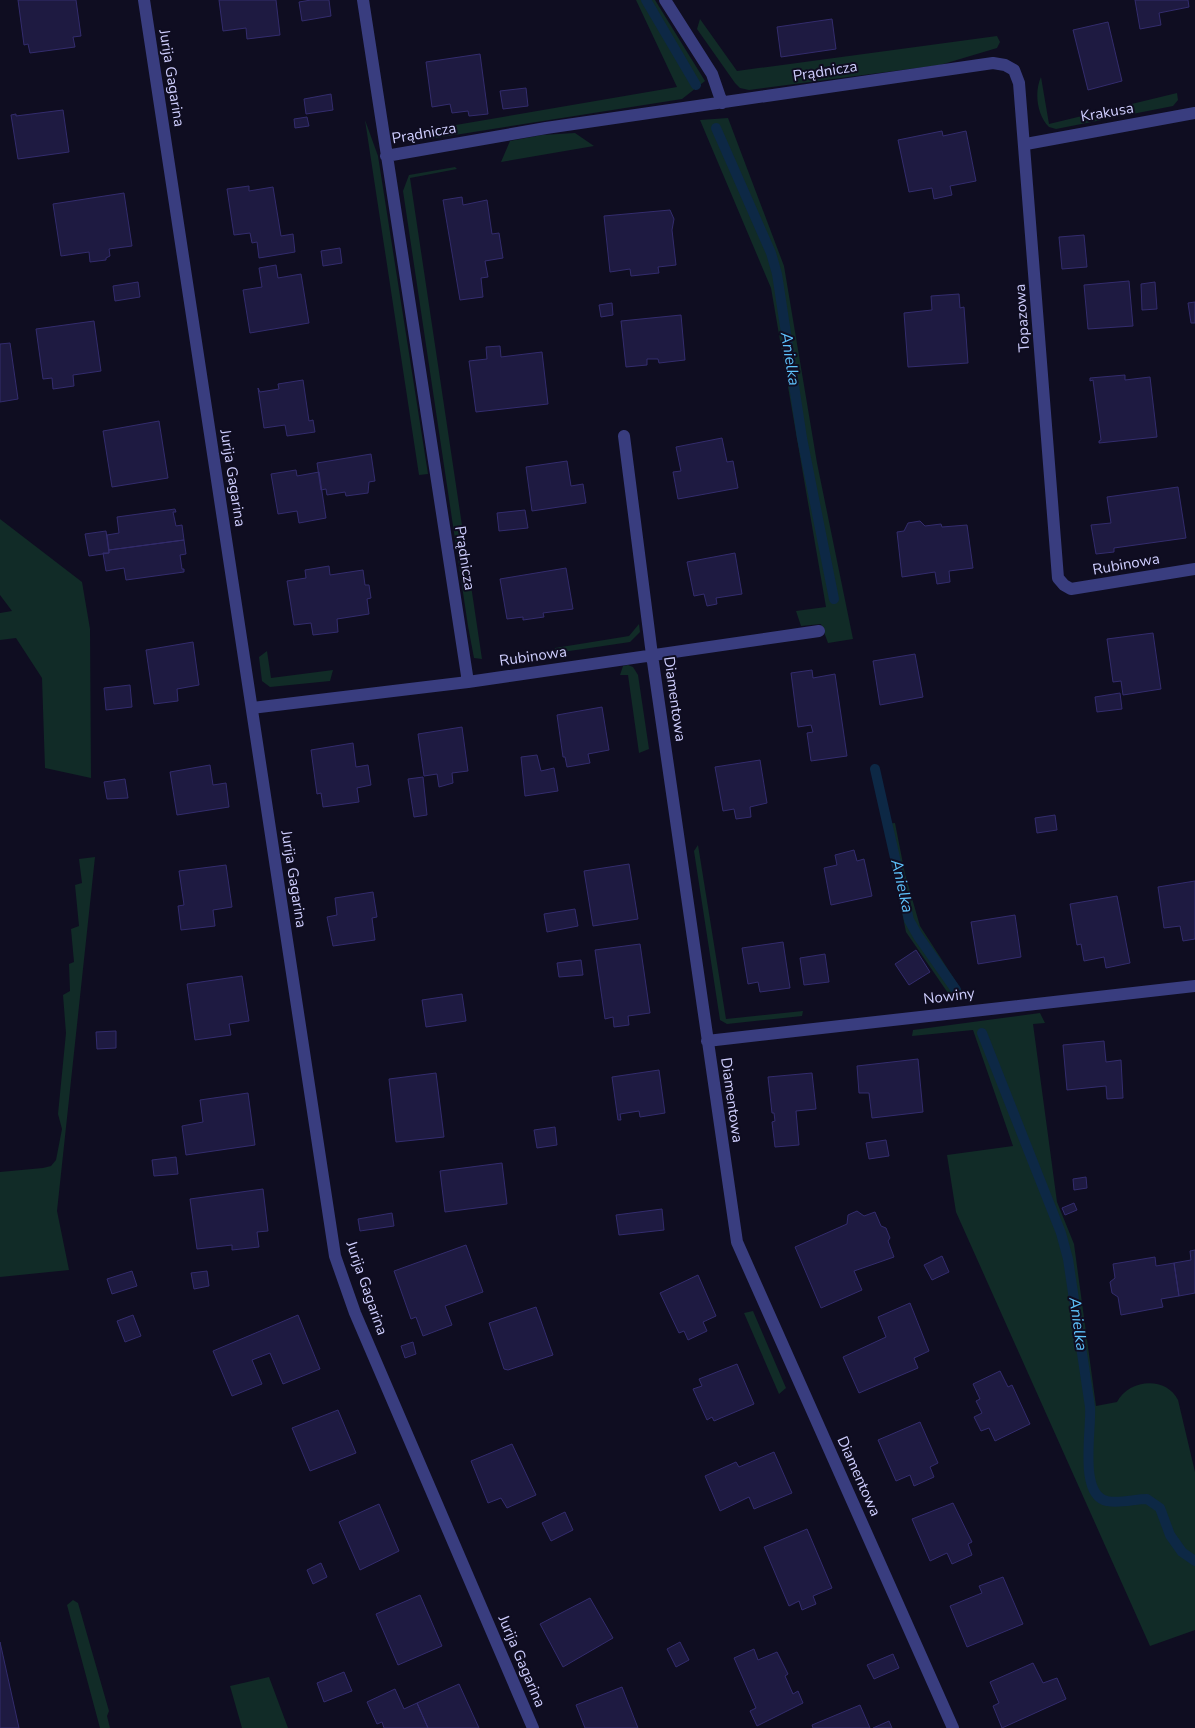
<svg xmlns="http://www.w3.org/2000/svg" width="1195" height="1728" viewBox="0 0 1195 1728" font-family="'Nunito Sans',sans-serif">
<style>
.green{fill:#112b27}
.lines{fill:none;stroke-linecap:round;stroke-linejoin:round}
.stream{stroke:#0d2845;stroke-width:10}
.building{fill:#1e1a41;stroke:#332c6d}
.minor{stroke:#393d7f;stroke-width:12}
.labels{text-anchor:middle;dominant-baseline:central;stroke-width:4;stroke-linejoin:round;paint-order:stroke}
.street-label{font-size:15px;fill:#cfcefe;stroke:#0f0d21}
.water-label{font-size:16px;font-style:italic;fill:#5ec2fc;stroke:#0f0d21}
</style>
<rect width="100%" height="100%" fill="#0f0d21"/>
<!-- green -->
<path class="green" d="M636,0h19l50,81 -23,18 -265,42h-8l-12,-6 280,-48z
M700,19l37,52 260,-35 3,6 -3,6 -57,17 -191,25 -9,-2 -5,-5 -38,-54z
M1041,77l8,47 128,-31 1,7 -5,6 -117,23 -7,-2c-12,-12 -15,-35 -8,-50z
M728,118l56,148 33,197 36,176 -25,4 -7,-19 -20,2 -5,-15 30,-4 -55,-319 -71,-168z
M365,120l13,36 50,318 -9,1z
M575,133l19,13 -93,16 9,-21 32,-6z
M455,167l2,2 -47,9 72,481 -8,-1 -6,-32 -65,-435 6,-16z
M0,519l82,63 8,47 1,149 -46,-10 -3,-90 -26,-40 -16,2v-27l12,-2 -12,-16z
M639,624l1,8 -10,10 -74,11 -1,-5 74,-12z
M267,651l4,27 62,-8 -3,11 -60,6 -8,-6 -3,-24z
M628,665l5,2 5,8 11,74 -10,4 -11,-78h-8l3,-9z
M895,823l10,51 15,52 44,68 -14,2 -44,-64 -22,-108z
M698,845l28,174 77,-8 -1,5 -75,8 -7,-4 -26,-169z
M95,857l-38,354 12,59 -69,7v-105l43,-4 8,-2 5,-6 6,-31 -4,-15 8,-81 -3,-38 7,-4 -1,-27 5,-2 -3,-33 8,-3 -4,-41 7,-2 -3,-24z
M1040,1013l5,10 -12,1 24,178 17,42 22,162 21,-4c12,-23 49,-26 61,-2l17,72v158l-45,16 -194,-434 -9,-57 66,-9 -40,-116 -61,6 1,-6z
M753,1311l33,77 -7,6 -35,-81z
M73,1600l5,3 31,108 -2,5 3,12h-10l-33,-123z
M269,1677l19,51h-46l-12,-42z"/>
<g class="lines">
<!-- stream -->
<path class="stream" d="M646,0l50,85
M716,128l55,125 6,21 25,164 32,161
M875,769l34,151 9,16 38,54
M982,1033l79,200 7,26 22,148c2,21 -12,88 17,94 12,3 28,-2 40,-2l13,9 10,27 12,17 13,9"/>
</g>
<!-- building -->
<path class="building" d="M18,0h58l5,36 -8,1 2,10 -45,6 -2,-9 -4,1z
M219,0h57l4,35 -33,4 -1,-11 -23,3z
M311,0h18l2,16 -29,5 -3,-19z
M1135,0h53l1,7 -30,6 2,12 -21,4z
M832,19l4,30 -55,8 -4,-30z
M1108,22l14,59 -34,9 -15,-60z
M480,54l8,60 -19,2 -1,-5 -16,2 -2,-9 -18,3 -6,-45z
M526,88l2,18 -25,3 -3,-18z
M331,94l2,16 -27,4 -2,-15z
M63,110l6,42 -51,7 -7,-44 5,-1v2z
M307,117l2,9 -14,2 -1,-9z
M942,131l1,5 23,-5 10,50 -26,5 2,9 -18,4 -2,-11 -23,4 -11,-52z
M249,186v5l24,-4 8,49 12,-2 2,18 -36,6 -2,-16 -5,1 -2,-10 -16,2 -7,-46z
M124,193l8,53 -23,3 1,7 -4,2v2l-16,2 -1,-10 -28,4 -8,-52z
M462,197l1,8 24,-5 5,34 7,-1 4,25 -18,3 3,16 -7,1 2,19 -23,3 -17,-100z
M670,210l4,9 -2,11 4,35 -18,2 1,6 -28,3 -1,-7 -20,3 -6,-56z
M1084,235l3,32 -25,2 -3,-32z
M340,248l2,15 -19,3 -2,-15z
M276,265l2,13 23,-4 8,49 -59,10 -7,-43 19,-3 -3,-19z
M1129,281l4,45 -45,3 -4,-44z
M138,282l2,15 -25,4 -2,-15z
M1155,282l2,27 -15,1 -1,-26z
M959,294l1,14 4,-1 4,56 -60,4 -4,-54 28,-3 -1,-14z
M1195,302v21h-4l-3,-20z
M612,303l1,12 -12,2 -2,-12z
M681,315l4,45 -26,3 -1,-4h-11v6l-21,2 -5,-46z
M94,321l7,50 -28,4 1,11 -21,3 -1,-11 -9,1 -7,-50z
M10,343l8,56 -18,3v-58z
M500,346l1,11 41,-5 6,52 -72,8 -7,-51 18,-2 -1,-12z
M1125,375v5l25,-3 7,60 -58,6v-2l2,-1 -8,-60 -3,1v-3z
M303,380l6,41 4,-1 2,12 -28,4 -2,-11 -21,3 -6,-40 2,4 19,-3 -1,-5z
M159,421l9,57 -56,9 -9,-56z
M722,438l5,24 6,-1 5,27 -60,11 -5,-27 8,-1 -5,-24z
M371,454l4,27 -6,1 -1,11 -22,3 -1,-4 -18,3 -1,-6 -5,1 -4,-27z
M567,461l4,25 12,-2 3,19 -54,8 -6,-44z
M296,470l1,6 22,-4 7,46 -27,5 -2,-12 -19,3 -7,-40z
M1178,487l8,51 -72,10v4l-18,2 -5,-29 20,-2 -4,-26z
M175,509l1,3h-3l3,14 6,-1 2,15 -75,10 -2,-15 12,-2 -2,-16z
M525,510l3,18 -29,3 -2,-18z
M920,521l5,5 16,-2 1,3 25,-2 6,43 -24,3 1,11 -13,2 -2,-12 -33,5 -5,-45 7,-1 4,-8z
M106,531l3,22 -20,3 -4,-22z
M184,540l2,14 -6,1 2,14h2v3l-58,8 -2,-12 -18,3 -3,-18h6v-3z
M735,553l7,41 -26,4 1,6 -10,2 -3,-12 -10,2 -7,-34z
M329,566l1,9 33,-5 2,15h4l2,13 -4,1 2,15 -32,5 1,13 -25,3 -2,-12 -17,2 -7,-44 19,-3 -1,-8z
M566,568l7,41 -30,4 1,4 -21,3v-3l-16,2 -7,-40z
M1153,633l8,56 -38,6 -2,-14 -8,1 -6,-43z
M193,642l6,43 -22,4 1,12 -24,3 -8,-54z
M915,654l8,43 -43,8 -7,-44z
M812,670l1,8 22,-4 12,82 -36,5 -4,-28 6,-1 -2,-7 -13,2 -7,-54z
M130,685l2,22 -26,3 -2,-22z
M1120,693l2,16 -25,3 -2,-15z
M602,707l7,43 -21,4 2,9 -23,4 -2,-10h-2l-6,-42z
M462,727l6,44 -16,2 1,10 -14,4 -2,-13 -13,2 -6,-42z
M353,743l3,24 12,-2 3,20 -14,3 2,14 -36,5 -2,-14 -4,1 -6,-44z
M537,755l4,16 13,-3 4,23 -33,5 -4,-39z
M760,760l7,43 -17,4 1,10 -15,2 -2,-10 -11,2 -8,-44z
M210,765l3,20 13,-2 3,24 -52,8 -7,-43z
M423,777l4,38 -13,2 -6,-38z
M125,779l3,19 -21,1 -3,-17z
M1055,815l2,15 -20,3 -2,-15z
M854,850l3,11 7,-2 8,37 -41,9 -7,-37 13,-3 -2,-10z
M629,864l9,55 -45,7 -9,-55z
M226,865l6,42 -19,3 2,16 -34,4 -3,-24 6,-1 -5,-34z
M1195,881v58l-12,2 -3,-15 -16,2 -6,-41z
M373,892l4,25 -5,1 3,22 -42,6 -6,-29 10,-2 -2,-17z
M1117,896l13,67 -24,5 -2,-11 -20,4 -3,-17 -4,1 -7,-41z
M575,909l3,17 -31,6 -3,-18z
M1015,915l6,42 -43,7 -7,-42z
M783,942l7,46 -30,4 -2,-10 -10,2 -6,-36z
M640,944l10,69 -22,3 1,9 -15,2 -1,-10 -8,2 -10,-69z
M916,950l14,22 -21,13 -14,-21z
M825,954l4,28 -25,3 -4,-27z
M581,960l2,15 -24,2 -2,-14z
M242,976l7,45 -20,3 2,11 -36,5 -8,-56z
M462,994l4,27 -40,6 -4,-27z
M116,1031v17l-19,1 -1,-17z
M1104,1041l2,21 15,-2 2,38 -16,1 -1,-13 -39,4 -4,-45z
M918,1059l5,53 -51,6 -3,-25h-10l-2,-27z
M659,1070l6,43 -25,4 -1,-6 -19,3 1,6h-3l-6,-43z
M436,1073l8,64 -48,5 -7,-63z
M812,1073l4,36 -20,2 3,34 -24,2 -3,-25 3,-1 -1,-8h-2l-4,-36z
M248,1093l7,52 -69,10 -4,-29 21,-4 -3,-22z
M555,1127l2,18 -20,3 -3,-18z
M886,1140l3,16 -20,3 -3,-16z
M176,1157l2,17 -24,2 -2,-16z
M502,1163l5,41 -62,8 -5,-41z
M1086,1177l1,11 -13,2 -1,-11z
M263,1189l5,42 -11,1 2,15 -27,3v-5l-35,4 -7,-50z
M1074,1203l3,7 -12,5 -3,-7z
M662,1209l2,21 -45,5 -3,-20z
M857,1211l7,5 11,-4 6,14 5,2 4,10 -2,3 6,16 -40,14 8,19 -41,18 -26,-61 52,-23 1,-9z
M392,1213l2,13 -34,5 -2,-12z
M466,1245l17,47 -38,14 7,19 -29,11 -7,-19 -5,2 -17,-48z
M1195,1250v43l-16,3 -5,-33 17,-3 -1,-9z
M942,1256l7,16 -17,8 -8,-15z
M1155,1257l1,9 18,-3 5,33 -18,3 2,8 -42,8 -3,-18 -6,-4 -2,-11 5,-4 -2,-14z
M132,1271l5,15 -25,8 -5,-15z
M207,1271l2,15 -15,3 -3,-16z
M698,1275l18,41 -13,6 4,9 -19,9 -4,-9 -5,2 -19,-40z
M910,1303l19,48 -15,7 4,10 -59,25 -16,-36 43,-20 -8,-20z
M536,1307l17,48 -45,15 -4,-1 -15,-46z
M133,1315l8,21 -16,6 -8,-21z
M298,1315l22,54 -37,15 -13,-31 -18,7 10,24 -30,12 -19,-45z
M413,1342l3,12 -11,4 -4,-12z
M737,1364l17,40 -40,17 -2,-4 -5,3 -14,-31 9,-3 -3,-7z
M1000,1371l8,16 4,-2 18,39 -35,17 -6,-13 -8,3 -7,-14 8,-4 -6,-12 4,-2 -7,-15z
M338,1410l18,43 -46,18 -18,-43z
M920,1422l18,41 -8,4 4,10 -20,9 -4,-11 -14,6 -18,-41z
M512,1444l24,51 -29,13 -6,-10 -13,5 -17,-42z
M774,1452l18,41 -38,16 -5,-12 -29,14 -15,-35 31,-14 3,5z
M953,1503l19,39 -4,2 4,11 -20,9 -5,-11 -17,8 -18,-42z
M379,1504l20,47 -39,19 -21,-48z
M565,1512l8,18 -22,11 -9,-18z
M807,1529l25,59 -19,8 3,8 -14,6 -3,-9 -10,5 -25,-59z
M321,1563l6,14 -14,7 -6,-14z
M1003,1577l20,47 -56,23 -17,-41 32,-13 -3,-7z
M420,1595l22,51 -44,19 -22,-51z
M590,1598l23,40 -50,29 -23,-43z
M0,1642l19,86h-19z
M680,1642l9,18 -13,7 -9,-18z
M754,1649l4,11 19,-8 11,22 -3,2 8,18 5,-3 5,12 -46,23 -7,-15 6,-3 -22,-50z
M893,1654l6,14 -25,11 -7,-14z
M1033,1663l10,20 14,-5 9,21 -64,29 -9,-22 6,-3 -9,-21z
M344,1672l8,19 -28,11 -7,-19z
M459,1684l20,44h-51l-11,-25z
M622,1687l16,41h-53l-9,-23z
M395,1689l9,20 13,-6 11,25h-44l-2,-6 -5,2 -10,-22z
M860,1705l10,23h-57l-1,-3z
M889,1721l3,7h-19z"/>
<g class="lines">
<!-- minor -->
<path class="minor" d="M144,0l191,1256 20,57 178,415
M363,0l105,682
M665,0l47,74 10,29
M1026,144l169,-31
M386,156l160,-28 447,-65 12,2 9,5 5,13 39,495 6,7 7,4 124,-20
M624,436l28,219 85,587 216,486
M252,708l216,-26 351,-51
M707,1041l488,-55"/>
</g>
<g class="labels">
<!-- street labels -->
<g class="street-label">
<text transform="translate(825 71) rotate(-9)">Prądnicza</text>
<text transform="translate(172 78) rotate(81)">Jurija Gagarina</text>
<text transform="translate(1107 112) rotate(-10)">Krakusa</text>
<text transform="translate(424 133) rotate(-10)">Prądnicza</text>
<text transform="translate(1022 318) rotate(-94)">Topazowa</text>
<text transform="translate(233 478) rotate(81)">Jurija Gagarina</text>
<text transform="translate(465 558) rotate(81)">Prądnicza</text>
<text transform="translate(1126 564) rotate(-10)">Rubinowa</text>
<text transform="translate(533 656) rotate(-8)">Rubinowa</text>
<text transform="translate(675 699) rotate(82)">Diamentowa</text>
<text transform="translate(294 879) rotate(81)">Jurija Gagarina</text>
<text transform="translate(949 996) rotate(-7)">Nowiny</text>
<text transform="translate(732 1100) rotate(82)">Diamentowa</text>
<text transform="translate(367 1288) rotate(71)">Jurija Gagarina</text>
<text transform="translate(859 1476) rotate(66)">Diamentowa</text>
<text transform="translate(522 1661) rotate(67)">Jurija Gagarina</text>
</g>
<!-- water labels -->
<g class="water-label">
<text transform="translate(790 359) rotate(81)">Anielka</text>
<text transform="translate(902 886) rotate(77)">Anielka</text>
<text transform="translate(1078 1324) rotate(82)">Anielka</text>
</g>
</g>
</svg>
